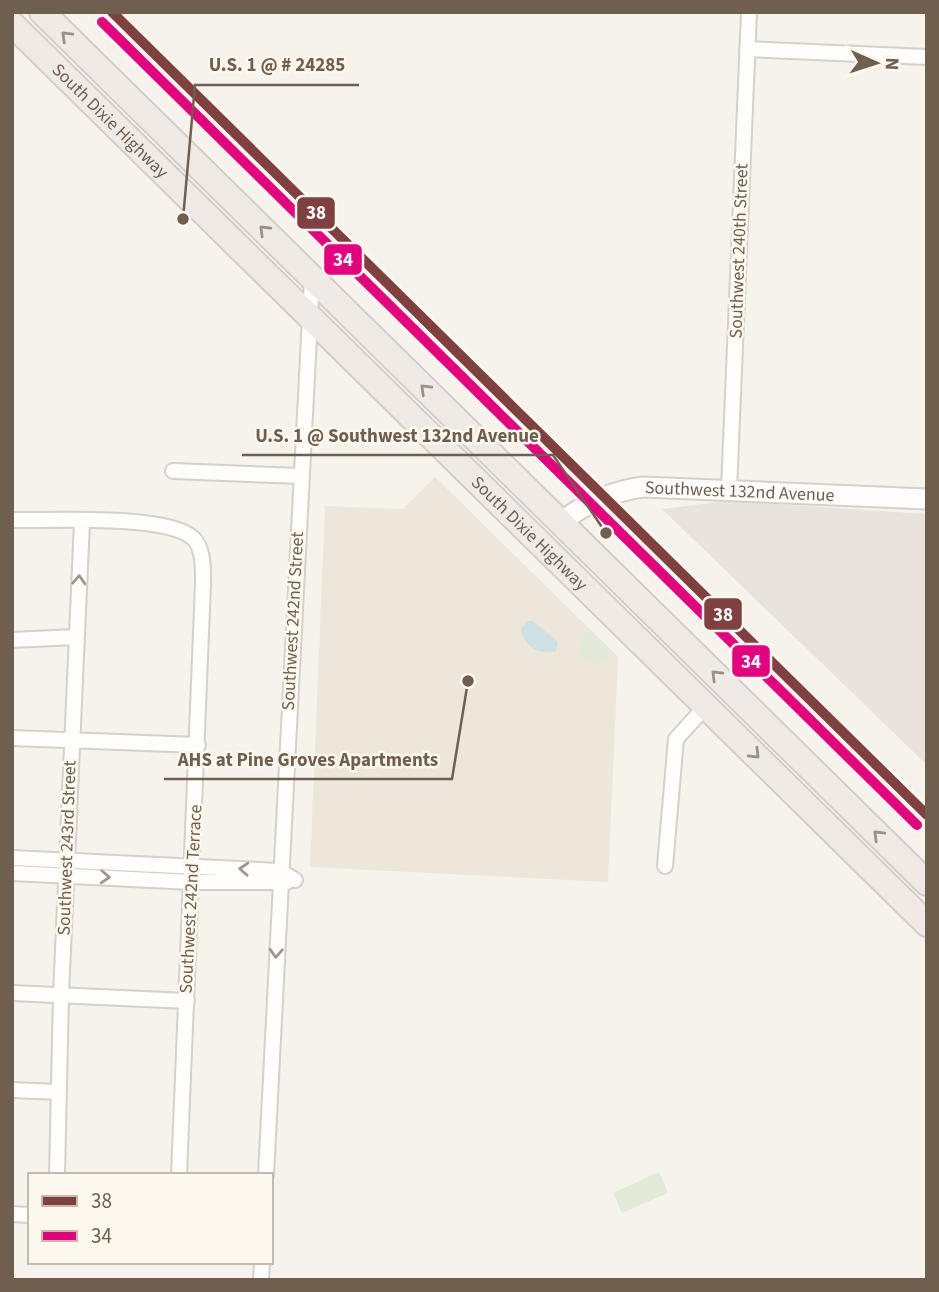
<svg xmlns="http://www.w3.org/2000/svg" width="939" height="1292" viewBox="0 0 939 1292" font-family="'Source Sans 3',sans-serif">
<style>
.residential{fill:#ede6da}
.industrial{fill:#e8e3dd}
.green{fill:#e1ebd8}
.water{fill:#cfe0e4}
.lines{fill:none;stroke-linecap:round;stroke-linejoin:round}
.street-casing{stroke:#d4d0ca;stroke-width:18}
.secondary-casing{stroke:#d5d0ca;stroke-width:23}
.highway-casing{stroke:#d3cec7;stroke-width:28}
.street{stroke:#fefdfc;stroke-width:14}
.secondary{stroke:#fefdfc;stroke-width:19}
.highway{stroke:#efeae6;stroke-width:24}
.bus-1-casing{stroke:#fdf8ee;stroke-width:16}
.bus-2-casing{stroke:#fdf8ee;stroke-width:16}
.bus-1{stroke:#804040;stroke-width:10}
.bus-2{stroke:#e5007d;stroke-width:10}
.oneway{stroke:#9c8f84}
.oneway2{stroke:#a2968c}
.labels{text-anchor:middle;dominant-baseline:central;stroke-width:5;stroke-linejoin:round;paint-order:stroke}
.street-label{font-size:18px;fill:#705e4f;stroke:#fdf8ee}
.leader{fill:none;stroke:#705e4f;stroke-width:2.5}
.callout-dot{fill:#705e4f;stroke:#fdf8ee;stroke-width:2.5}
.callout-label{font-size:19px;text-anchor:middle;font-weight:bold;fill:#705e4f;stroke:#fdf8ee;stroke-width:5;stroke-linejoin:round;paint-order:stroke}
.line-badge{stroke:#fdf8ee;stroke-width:2.5}
.badge-label{font-size:19px;text-anchor:middle;font-weight:bold;fill:#fff}
</style>
<rect width="100%" height="100%" fill="#f5f3ec"/>
<!-- residential -->
<path class="residential" d="M435,477l183,180 -10,225 -298,-15 15,-361 78,3z"/>
<!-- industrial -->
<path class="industrial" d="M728,501l199,13v251l-265,-256z"/>
<!-- green -->
<path class="green" d="M591,631l23,22 -11,9 -24,-2 1,-17z
M659,1172l9,21 -46,20 -9,-20z"/>
<!-- water -->
<path class="water" d="M527,621h6l25,21 -2,9c-18,5 -31,-5 -35,-22z"/>
<g class="lines">
<!-- street casing -->
<g class="street-casing">
<path id="street" d="M747,49l180,8
M173,471l127,5
M729,490l20,-478
M12,520c39,1 155,-6 181,18 11,10 10,33 10,46l-24,591
M12,640l64,-3
M12,738l186,7
M12,858l268,13 15,9
M665,866l11,-127 30,-33
M12,873l179,9h96
M12,993l175,8
M12,1090l47,2
M57,1175l4,-180 21,-473
M266,1175l46,-897
M12,1214l18,1
M261,1280l1,-18"/>
</g>
<!-- secondary casing -->
<g class="secondary-casing">
<g id="secondary">
<path id="s1" d="M561,522c25,-19 51,-31 82,-35l284,12"/>
</g>
</g>
<!-- highway casing -->
<g class="highway-casing">
<g id="highway">
<path d="M42,12l885,871"/>
<path id="s2" d="M12,24l915,900"/>
</g>
</g>
<!-- street -->
<use href="#street" class="street"/>
<!-- secondary -->
<use href="#secondary" class="secondary"/>
<!-- highway -->
<use href="#highway" class="highway"/>
<!-- bus-1 casing -->
<g class="bus-1-casing">
<path id="bus-1" d="M112,12l815,803"/>
</g>
<!-- bus-2 casing -->
<g class="bus-2-casing">
<path id="bus-2" d="M102,22l815,803"/>
</g>
<!-- bus-1 -->
<use href="#bus-1" class="bus-1"/>
<!-- bus-2 -->
<use href="#bus-2" class="bus-2"/>
</g>
<!-- one-way arrows -->
<defs><path id="oneway-chevron" d="M-2-3.5L2.5 0L-2 3.5" fill="none" stroke-width="1.6" stroke-linecap="round" stroke-linejoin="round" transform="scale(1.75)"/></defs>
<g class="oneway">
<use href="#oneway-chevron" transform="translate(66 36) rotate(-136)"/>
<use href="#oneway-chevron" transform="translate(264 230) rotate(-135)"/>
<use href="#oneway-chevron" transform="translate(425 389) rotate(-136)"/>
<use href="#oneway-chevron" transform="translate(716 675) rotate(-135)"/>
<use href="#oneway-chevron" transform="translate(755 754) rotate(45)"/>
<use href="#oneway-chevron" transform="translate(878 835) rotate(-135)"/>
</g>
<g class="oneway2">
<use href="#oneway-chevron" transform="translate(79 580) rotate(-87)"/>
<use href="#oneway-chevron" transform="translate(244 869) rotate(-177)"/>
<use href="#oneway-chevron" transform="translate(105 877) rotate(3)"/>
<use href="#oneway-chevron" transform="translate(276 953) rotate(93)"/>
</g>
<g class="labels">
<!-- street labels -->
<g class="street-label">
<text stroke="none"><textPath href="#s2" startOffset="138">South Dixie Highway</textPath></text>
<text transform="translate(739 251) rotate(-88)">Southwest 240th Street</text>
<text stroke="none"><textPath href="#s1" startOffset="187">Southwest 132nd Avenue</textPath></text>
<text stroke="none"><textPath href="#s2" startOffset="726">South Dixie Highway</textPath></text>
<text transform="translate(293 621) rotate(-87)">Southwest 242nd Street</text>
<text transform="translate(67 848) rotate(-88)">Southwest 243rd Street</text>
<text transform="translate(191 899) rotate(-87)">Southwest 242nd Terrace</text>
</g>
</g>
<!-- callouts -->
<path class="leader" d="M183 219L195 85H359M606 533L553 455H242M468 681L452 779H164"/>
<g class="callout-dot">
<circle cx="183" cy="219" r="7"/>
<circle cx="606" cy="533" r="7"/>
<circle cx="468" cy="681" r="7"/>
</g>
<g class="callout-label">
<text x="277" y="71">U.S. 1 @ # 24285</text>
<text x="397" y="442">U.S. 1 @ Southwest 132nd Avenue</text>
<text x="308" y="766">AHS at Pine Groves Apartments</text>
</g>
<g class="line-badge">
<rect x="296" y="196" width="40" height="34" rx="7" fill="#804040"/>
<rect x="323" y="243" width="40" height="33" rx="7" fill="#e5007d"/>
<rect x="703" y="597" width="40" height="34" rx="7" fill="#804040"/>
<rect x="731" y="644" width="40" height="34" rx="7" fill="#e5007d"/>
</g>
<g class="badge-label">
<text x="316" y="219">38</text>
<text x="343" y="266">34</text>
<text x="723" y="621">38</text>
<text x="751" y="668">34</text>
</g>
<!-- border -->
<rect width="939" height="1292" fill="none" stroke="#705e4f" stroke-width="28"/>
<!-- legend -->
<rect x="28" y="1173" width="245" height="91" fill="#fdf8ee" stroke="#c5baae" stroke-width="2"/>
<rect x="42" y="1196" width="35" height="10" fill="#804040" stroke="#c5baae" stroke-width="2"/>
<text x="91" y="1208" font-size="21" fill="#705e4f">38</text>
<rect x="42" y="1231" width="35" height="10" fill="#e5007d" stroke="#c5baae" stroke-width="2"/>
<text x="91" y="1243" font-size="21" fill="#705e4f">34</text>
<!-- north arrow -->
<g transform="translate(876 63) rotate(93)" stroke="#fdf8ee" stroke-width="5" paint-order="stroke">
<path d="M0-5L12 26L0 18L-12 26Z" fill="#705e4f"/>
<text y="-10" font-size="19" font-weight="bold" text-anchor="middle" fill="#705e4f">N</text>
</g>
</svg>
